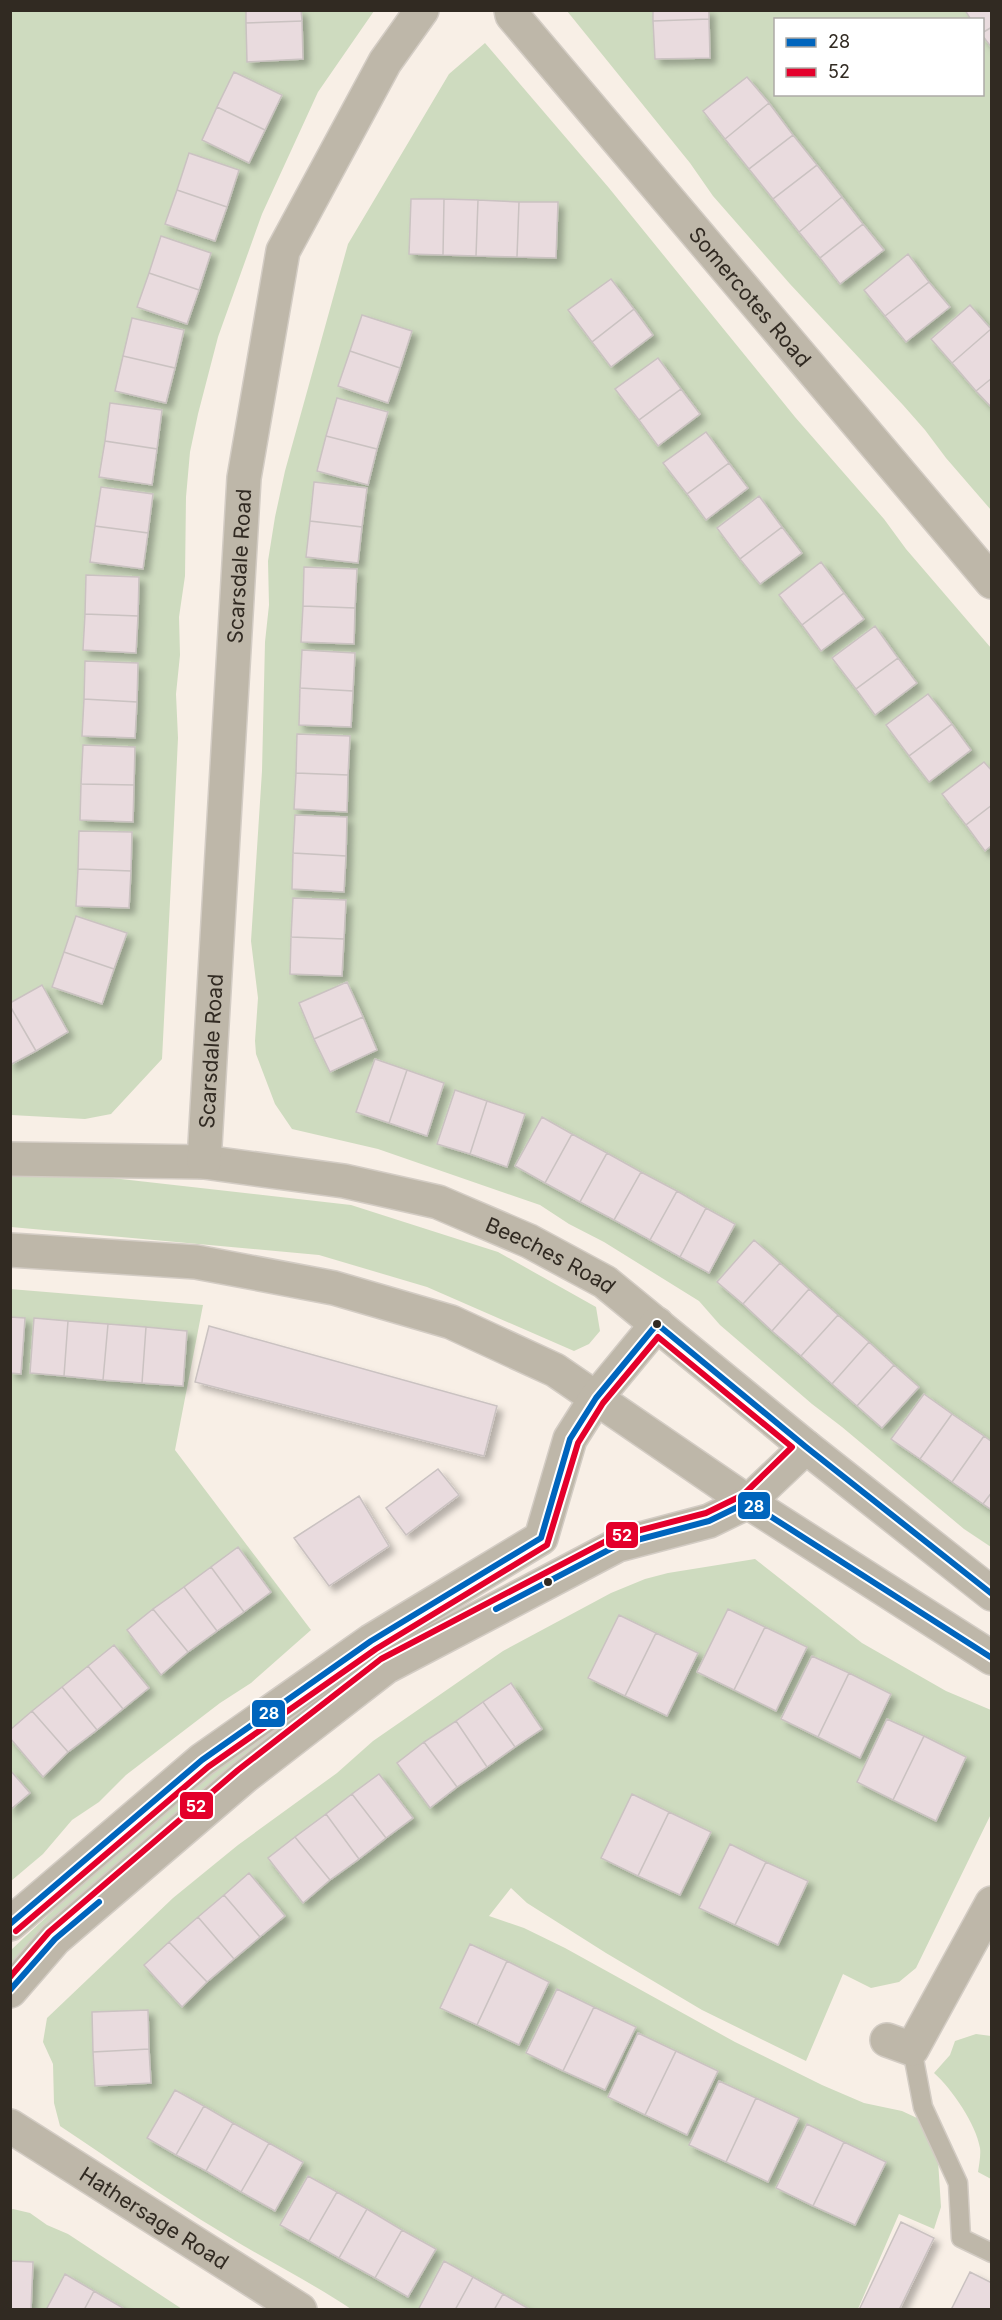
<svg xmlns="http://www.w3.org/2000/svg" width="1002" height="2320" viewBox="0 0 1002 2320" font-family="Inter,sans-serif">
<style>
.green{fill:#cedbbf;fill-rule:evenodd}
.building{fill:#e9dbde;stroke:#cac2c1;stroke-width:1.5;filter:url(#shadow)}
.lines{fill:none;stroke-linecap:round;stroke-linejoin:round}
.lane-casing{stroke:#d3ccc4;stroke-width:21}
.street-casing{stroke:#d3ccc4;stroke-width:36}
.lane{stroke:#beb7a9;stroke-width:18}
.street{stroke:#beb7a9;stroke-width:33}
.bus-1-casing{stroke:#fff;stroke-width:10}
.bus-2-casing{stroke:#fff;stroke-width:10}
.bus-1{stroke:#0065bd;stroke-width:6}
.bus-2{stroke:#e4002b;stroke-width:6}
.bus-dot{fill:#312a22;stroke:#fff;stroke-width:2}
.labels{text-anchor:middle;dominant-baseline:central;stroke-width:4.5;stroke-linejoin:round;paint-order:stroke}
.street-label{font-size:21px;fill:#312a22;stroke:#fff}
.line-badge{stroke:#fff;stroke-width:2}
.badge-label{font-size:16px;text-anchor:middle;font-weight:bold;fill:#fff}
</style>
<defs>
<filter id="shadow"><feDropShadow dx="5.5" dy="5.5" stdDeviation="3" flood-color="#0004"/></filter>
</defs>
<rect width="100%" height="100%" fill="#f8efe6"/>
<!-- green -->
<path class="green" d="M10,11h364l-56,81 -56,122 -44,123 -20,77 -8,38 -4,45 -1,79 -6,41 1,38 -4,39 2,44 -4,85 -12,236 -51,55 -26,5 -74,-4z
M567,11h424v499l-45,-52 -21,-28 -22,-25 -113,-121 -77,-88 -23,-33zM776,20h206v74h-206z
M485,43l124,145 186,229 89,102 22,30 85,99v899l-27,-18 -122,-102 -30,-23 -92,-79 -21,-24 -95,-59 -35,-18 -29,-19 -162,-56 -86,-20 -17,-25 -19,-50 -1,-13 3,-43 -7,-57 11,-170 3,-129 4,-37 -1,-44 7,-44 10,-46 63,-227 101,-170z
M10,1176l102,2 239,27 147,47 98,55 4,24 -11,13 -15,7 -147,-64 -108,-32 -308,-28z
M10,1289l193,16 -28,145 136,180 -60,53 -31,20 -94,72 -27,27 -27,18 -29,34 -32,27z
M755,1559l107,84 84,48 45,19v104l-75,154 -17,14 -28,6 -28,-14 -37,87 -104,-51 -96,-57 -79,-50 -16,-15 -22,28 35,12 41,20 170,94 87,43 42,18 38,8 15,7 21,42 3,47 -7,22 -35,-15 -41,95h-507c-42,-28 -87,-50 -130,-77 -55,-33 -107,-70 -161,-106l-6,-23 -1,-39 -10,-22 4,-24 126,-120 65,-53 99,-72 36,-32 130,-90 108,-58 34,-14 23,-6z
M280,1722l10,7 -279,247v-26c84,-78 173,-165 269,-228z
M976,2034l15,2v143l-13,-7c1,-7 3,-17 2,-24 -4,-24 -28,-59 -46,-75l16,-18 5,-14z
M13,2209l17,4 17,12 21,9 114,75h-171l-1,-99z"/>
<!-- building -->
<path class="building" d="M246,10h55l1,11 -56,2z
M653,10h56v9l-56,2z
M965,10h27v17l-10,6v-13h-11z
M709,19l1,39 -55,1 -2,-38z
M302,21l1,38 -56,3 -1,-39z
M992,27v21l-10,-13v-2z
M234,72l48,23 -17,35 -48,-23z
M747,77l22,26 -44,36 -22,-28z
M769,103l24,32 -44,34 -24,-30z
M217,107l48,23 -16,33 -47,-23z
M793,135l24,30 -44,34 -24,-30z
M189,153l50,17 -12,37 -50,-17z
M817,165l25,32 -43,35 -26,-33z
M177,190l50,17 -12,34 -50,-17z
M842,197l21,27 -43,34 -21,-26z
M411,199h33l-1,56 -34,-1z
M444,199l34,1 -2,56 -33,-1z
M478,200l41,2 -2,55 -41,-1z
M519,202h39l-2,56 -39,-1z
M863,224l21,26 -44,34 -20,-26z
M161,236l50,17 -12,37 -50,-17z
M908,254l21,28 -44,34 -21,-26z
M149,273l50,17 -12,34 -50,-17z
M611,279l23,30 -42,33 -24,-32z
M929,282l21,25 -44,35 -21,-26z
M970,305l21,24 -39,34 -21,-24z
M634,309l19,26 -42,32 -19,-25z
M362,315l50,16 -12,37 -50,-17z
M132,318l52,12 -9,38 -52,-12z
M991,329l1,49 -16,13 -24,-28z
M350,351l50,17 -12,35 -50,-17z
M123,356l52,12 -9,35 -51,-12z
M658,358l23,31 -42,31 -24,-31z
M992,378v30l-16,-17z
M681,389l19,25 -42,32 -19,-26z
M337,398l51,14 -11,37 -51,-13z
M110,403l52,7 -5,39 -52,-8z
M706,432l23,31 -42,31 -24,-31z
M326,436l51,13 -9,36 -51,-14z
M105,441l52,8 -5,36 -53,-8z
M729,463l19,25 -42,32 -19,-26z
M314,482l53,6 -5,39 -52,-6z
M101,487l52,7 -5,39 -53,-7z
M759,496l23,31 -42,32 -23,-31z
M310,521l52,6 -4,36 -52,-6z
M95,526l53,7 -5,36 -53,-7z
M782,527l20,26 -42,31 -20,-25z
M821,562l23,31 -42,32 -23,-30z
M304,567l53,2 -2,39 -52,-2z
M86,575l53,2 -1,39 -53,-2z
M844,593l20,26 -43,32 -19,-26z
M303,606l52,2 -1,36 -53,-2z
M85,614l53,2 -2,37 -53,-3z
M875,626l23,32 -42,31 -24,-31z
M302,650l53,3 -2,38 -53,-3z
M898,658l19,25 -42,32 -19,-26z
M85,661l53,2 -1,39 -53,-3z
M300,688l53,3 -2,36 -52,-2z
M928,694l24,30 -43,32 -23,-31z
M84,699l53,3 -2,36 -53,-2z
M952,724l19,26 -42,32 -20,-26z
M297,734l53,2 -2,39 -52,-2z
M83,745l52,2 -1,38 -53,-1z
M984,762l8,9v34l-26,20 -24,-31z
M296,773l52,2 -1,37 -53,-3z
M81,784l53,1 -1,37 -53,-2z
M992,805v40l-7,6 -19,-26z
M295,815l52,2 -1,39 -53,-3z
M79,831l53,1 -1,39 -53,-2z
M293,853l53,3 -2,36 -52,-3z
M78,869l53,2 -2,37 -53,-2z
M293,898l53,2 -2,39 -53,-2z
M76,916l51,17 -13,36 -50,-17z
M291,937l53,2 -2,37 -52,-2z
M64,952l50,17 -12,35 -50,-17z
M347,982l16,35 -49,22 -15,-36z
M42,985l26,47 -32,19 -26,-45v-3z
M10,1006l26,45 -26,14z
M363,1017l14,33 -47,22 -16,-33z
M375,1059l32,11 -18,53 -33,-11z
M407,1070l37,13 -17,53 -38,-13z
M455,1090l32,11 -17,53 -33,-10z
M487,1101l38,13 -18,53 -37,-13z
M542,1117l30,17 -27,49 -30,-17z
M572,1134l35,19 -27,49 -35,-19z
M607,1153l34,19 -27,48 -34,-18z
M641,1172l36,19 -27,49 -36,-20z
M677,1191l29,17 -26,49 -30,-17z
M706,1208l29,16 -26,49 -29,-16z
M754,1240l26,23 -37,41 -26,-22z
M780,1263l29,26 -37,42 -29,-27z
M809,1289l29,26 -37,41 -29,-25z
M838,1315l31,27 -37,42 -31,-28z
M10,1317l15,1 -4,56 -11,-1z
M34,1318l34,3 -4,55 -34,-3z
M68,1321l40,3 -5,56 -39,-4z
M108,1324l38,3 -4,56 -39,-3z
M209,1326l288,80 -13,50 -289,-74z
M146,1327l41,4 -4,55 -41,-3z
M869,1342l25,23 -37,41 -25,-22z
M894,1365l25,22 -37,41 -25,-22z
M924,1394l28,20 -32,45 -29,-20z
M952,1414l32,22 -32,46 -32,-23z
M984,1436l8,6v50l-9,12 -31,-22z
M438,1469l21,26 -53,40 -20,-27z
M992,1492v18l-9,-6z
M359,1496l30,50 -60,40 -35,-48z
M238,1547l33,45 -27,20 -33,-45z
M211,1567l33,45 -27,19 -33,-44z
M184,1587l33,44 -29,21 -35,-43z
M153,1609l35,43 -27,23 -34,-45z
M728,1609l37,18 -31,63 -37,-18z
M619,1615l37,18 -31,63 -37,-18z
M765,1627l42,20 -31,64 -42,-21z
M656,1633l42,20 -31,63 -42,-20z
M114,1645l35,43 -26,21 -35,-43z
M812,1656l37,17 -31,64 -37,-18z
M88,1666l35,43 -26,21 -35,-43z
M849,1673l42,21 -31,64 -42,-21z
M511,1683l31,46 -27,18 -32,-45z
M62,1687l35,43 -29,22 -36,-41z
M483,1702l32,45 -28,20 -31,-46z
M32,1711l36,41 -25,25 -33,-39v-8z
M887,1719l37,17 -31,64 -36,-18z
M456,1721l31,46 -30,20 -33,-45z
M924,1736l42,21 -30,64 -43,-21z
M424,1742l33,45 -27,21 -33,-45z
M10,1770l20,23 -20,17z
M379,1774l34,44 -27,20 -34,-44z
M352,1794l34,44 -27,21 -33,-45z
M632,1794l37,18 -31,64 -37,-18z
M669,1812l42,20 -31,63 -42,-19z
M326,1814l33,45 -29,21 -35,-43z
M295,1837l35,43 -27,23 -35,-45z
M730,1844l36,18 -31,63 -36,-17z
M766,1862l42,19 -30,64 -43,-20z
M249,1873l36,43 -25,21 -36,-42z
M224,1895l36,42 -26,22 -36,-42z
M198,1917l36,42 -27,23 -38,-40z
M169,1942l38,40 -25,25 -38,-42z
M470,1944l37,17 -30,64 -37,-17z
M507,1961l42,21 -30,63 -42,-20z
M557,1989l37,18 -31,64 -37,-18z
M594,2007l42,20 -31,63 -42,-19z
M148,2010l1,39 -56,3 -1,-40z
M638,2033l38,18 -31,64 -37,-18z
M149,2049l2,34 -56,3 -2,-34z
M676,2051l42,20 -31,64 -42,-20z
M719,2081l37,17 -30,64 -37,-17z
M175,2090l29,16 -28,49 -29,-17z
M756,2098l43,20 -31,64 -42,-20z
M204,2106l29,17 -27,48 -30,-16z
M233,2123l36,20 -28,49 -35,-21z
M807,2124l37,18 -31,64 -37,-18z
M844,2142l42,20 -31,63 -42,-19z
M269,2143l34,19 -28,49 -34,-19z
M308,2176l29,16 -28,49 -29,-16z
M337,2192l30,17 -28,49 -30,-17z
M367,2209l35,21 -27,48 -36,-20z
M901,2222l33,16 -35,72h-40z
M402,2230l34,19 -28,48 -33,-19z
M10,2261l23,1 -2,48h-21z
M444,2261l29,16 -18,33h-37z
M970,2272l22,11v27h-41z
M65,2274l29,17 -10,19h-38z
M473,2277l30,17 -9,16h-39z
M94,2291l29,17v2h-39z
M503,2294l28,16h-37z"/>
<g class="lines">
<!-- lane casing -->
<g class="lane-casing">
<path id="lane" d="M912,2049l11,58 35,76 3,55 31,15"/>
</g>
<!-- street casing -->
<g class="street-casing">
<g id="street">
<path id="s1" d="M511,10l1,5 480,567"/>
<path id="s2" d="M10,1159l194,3 140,19 94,21 91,39 76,41 201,165 186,147"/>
<path id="s3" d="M204,1162l40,-684 39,-227 102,-189 37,-52"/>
<path d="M10,1250l186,12 138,26 117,34 104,48 193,132 244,156"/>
<path d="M10,1924l192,-164 169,-119 170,-103 29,-99 26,-41 61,-74"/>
<path d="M10,1991l45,-52 189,-162 142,-110 232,-122 91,-24 39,-19 58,-55"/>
<path d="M887,2040l25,9 80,-146"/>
<path id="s4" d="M10,2126l290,184"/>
</g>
</g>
<!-- lane -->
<use href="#lane" class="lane"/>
<!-- street -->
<use href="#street" class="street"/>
<!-- bus-1 casing -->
<g class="bus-1-casing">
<path id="bus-1" d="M496,1609l122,-64 91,-24 39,-19 244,156
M10,1924l192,-164 169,-119 170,-103 29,-99 26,-41 61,-74 149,123 186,147
M10,1990l45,-51 44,-37"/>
</g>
<!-- bus-2 casing -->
<g class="bus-2-casing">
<path id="bus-2" d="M10,1977l39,-45 189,-162 143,-111 233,-122 92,-24 37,-18 49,-48 -134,-110 -55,66 -25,40 -31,102 -171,104 -168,118 -192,164"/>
</g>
<!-- bus-1 -->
<use href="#bus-1" class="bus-1"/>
<!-- bus-2 -->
<use href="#bus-2" class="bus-2"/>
</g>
<!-- markers -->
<g class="bus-dot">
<circle cx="657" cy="1324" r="5"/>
<circle cx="548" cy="1582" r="5"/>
</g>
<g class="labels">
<!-- street labels -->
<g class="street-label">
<text stroke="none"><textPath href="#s1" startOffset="374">Somercotes Road</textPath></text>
<text stroke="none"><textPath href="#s3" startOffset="597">Scarsdale Road</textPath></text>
<text stroke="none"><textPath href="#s3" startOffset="111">Scarsdale Road</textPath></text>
<text stroke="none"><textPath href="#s2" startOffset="556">Beeches Road</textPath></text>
<text stroke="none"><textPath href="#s4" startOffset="171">Hathersage Road</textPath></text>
</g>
</g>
<g class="line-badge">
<rect x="737" y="1491" width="34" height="29" rx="6" fill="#0065bd"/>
<rect x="605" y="1521" width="34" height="28" rx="6" fill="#e4002b"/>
<rect x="251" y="1699" width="35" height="29" rx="6" fill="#0065bd"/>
<rect x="179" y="1791" width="35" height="29" rx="6" fill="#e4002b"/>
</g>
<g class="badge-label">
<text x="754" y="1512">28</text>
<text x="622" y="1541">52</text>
<text x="269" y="1719">28</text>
<text x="196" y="1812">52</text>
</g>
<!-- border -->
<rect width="1002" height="2320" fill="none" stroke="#312a22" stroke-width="24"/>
<!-- legend -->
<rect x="774" y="18" width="210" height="78" fill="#ffffff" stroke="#adaaa7" stroke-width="1.5"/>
<rect x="786" y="38" width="30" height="9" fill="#0065bd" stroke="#adaaa7" stroke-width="1.5"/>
<text x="828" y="48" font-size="18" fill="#312a22">28</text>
<rect x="786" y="68" width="30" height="9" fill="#e4002b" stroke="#adaaa7" stroke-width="1.5"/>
<text x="828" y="78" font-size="18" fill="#312a22">52</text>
</svg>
